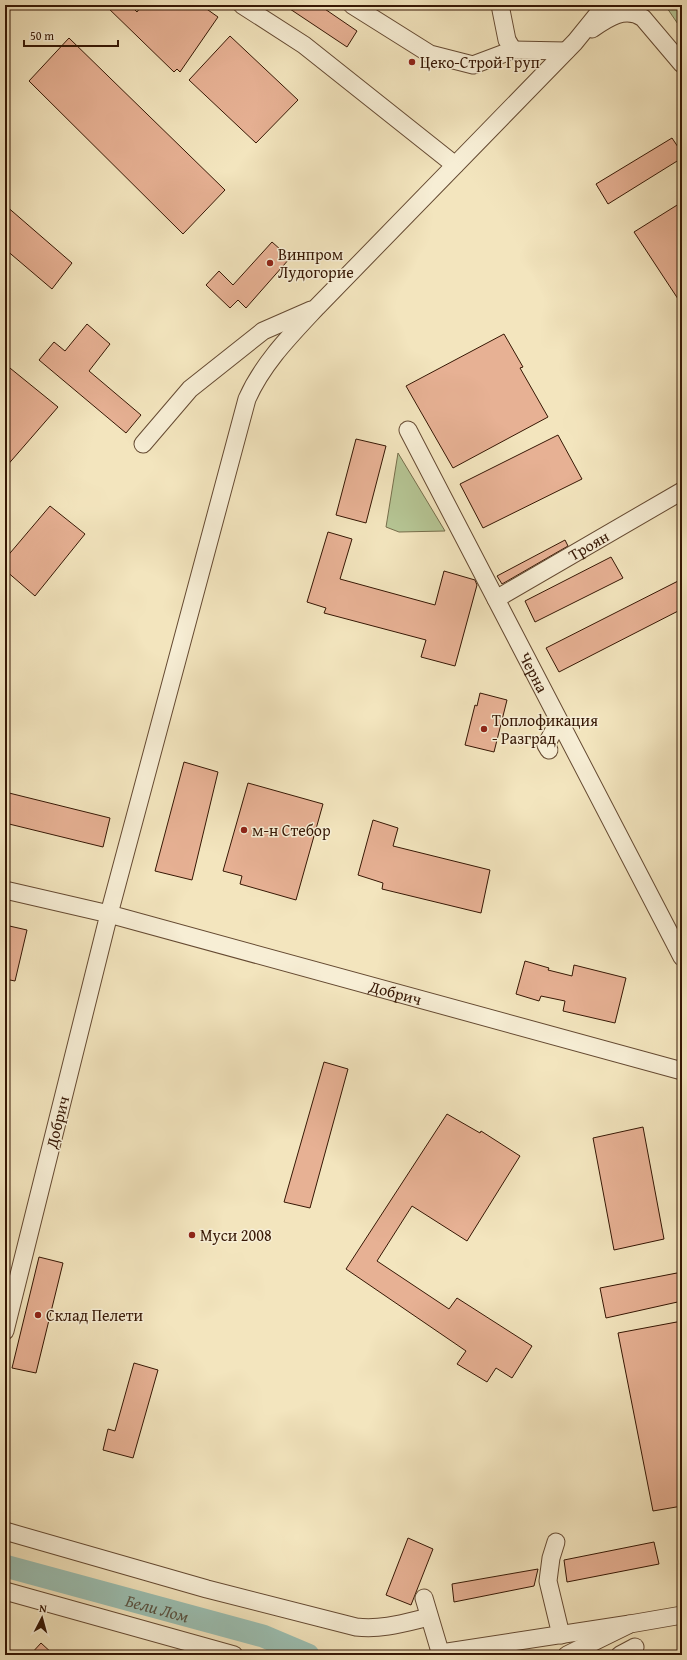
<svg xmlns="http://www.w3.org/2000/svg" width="687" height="1660" viewBox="0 0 687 1660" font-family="'Gentium Book Plus',serif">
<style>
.green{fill:#b6c695;stroke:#766e4c}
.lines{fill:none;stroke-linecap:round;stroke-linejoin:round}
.river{stroke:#9bbfb2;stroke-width:23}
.building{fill:#e7b194;stroke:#361704}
.minor-casing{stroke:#654a32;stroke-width:19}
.minor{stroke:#f7eed5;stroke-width:17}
.poi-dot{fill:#8f2418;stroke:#f7eed5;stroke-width:1.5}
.labels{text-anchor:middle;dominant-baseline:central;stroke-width:3;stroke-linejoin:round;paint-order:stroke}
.poi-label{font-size:16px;fill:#361704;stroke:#f7eed5;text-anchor:start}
.street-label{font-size:16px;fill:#361704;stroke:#f7eed5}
.water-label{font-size:17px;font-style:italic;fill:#595241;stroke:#f7eed5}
</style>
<rect width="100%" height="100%" fill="#f3e5be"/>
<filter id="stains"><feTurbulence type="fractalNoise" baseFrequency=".005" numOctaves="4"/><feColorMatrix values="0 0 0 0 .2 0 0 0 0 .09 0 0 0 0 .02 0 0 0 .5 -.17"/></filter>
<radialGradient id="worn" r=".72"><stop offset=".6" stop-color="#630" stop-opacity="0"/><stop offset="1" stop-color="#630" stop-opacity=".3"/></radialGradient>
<!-- green -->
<path class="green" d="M665,5h17v25z
M398,453l47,78 -46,1 -13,-5z"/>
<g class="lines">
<!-- river -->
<path class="river" id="s1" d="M5,1566l258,70 45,19"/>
</g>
<!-- building -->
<path class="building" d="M105,5h25l7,7 5,-7h59l17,12 -38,55 -3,-3 -3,3z
M284,5h35l38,26 -10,16z
M230,36l68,64 -42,43 -67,-63z
M69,38l156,152 -42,44 -154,-153z
M672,138l10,15v5l-74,46 -12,-20z
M682,202v103l-48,-73z
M5,205l67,58 -20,26 -47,-40z
M272,242l18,16 -44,50 -8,-8 -8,8 -24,-23 13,-14 14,14z
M87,324l23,20 -21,27 52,44 -15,18 -87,-73 15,-18 11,9z
M504,334l19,33 -3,1 28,49 -95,51 -47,-82z
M5,364l53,43 -53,61z
M558,435l24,44 -99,49 -23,-44z
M356,439l30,7 -20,77 -30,-8z
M50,506l35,28 -50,62 -30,-26v-11z
M328,532l24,7 -12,40 95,26 9,-34 31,9 2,5 -22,81 -34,-9 5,-17 -102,-27 2,-5 -19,-6z
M565,540l3,6 -66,38 -5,-8z
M611,557l12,21 -88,44 -10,-21z
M682,579v30l-123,63 -13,-24z
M480,693l27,7 -13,52 -29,-7 10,-40 2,1z
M184,762l34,10 -26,108 -37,-9z
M248,783l75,21 -27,96 -56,-16 2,-8 -19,-5z
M5,792l105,26 -7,29 -98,-24z
M373,820l25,8 -5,18 97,24 -9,43 -99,-24 1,-6 -25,-8z
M5,925l22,5 -12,51 -10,-2z
M525,961l24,7 -1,2 24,6 2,-11 52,13 -11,45 -52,-12 2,-10 -24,-5 -2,5 -23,-7z
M324,1062l24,7 -38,139 -26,-6z
M447,1114l33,19 1,-2 39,25 -53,85 -55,-35 -35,55 72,48 8,-11 75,48 -20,32 -16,-10 -9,14 -30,-18 9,-13 -120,-82z
M643,1127l21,112 -50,11 -21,-112z
M39,1257l24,6 -27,110 -24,-5z
M682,1272v29l-76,17 -6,-30z
M682,1321v185l-29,5 -35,-178z
M134,1363l24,7 -25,88 -30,-8 5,-21 7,2z
M408,1538l25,11 -22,56 -25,-10z
M654,1542l5,22 -92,18 -3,-22z
M538,1569l-4,17 -80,16 -2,-18z
M41,1643l13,12h-24z"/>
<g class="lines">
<!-- minor casing -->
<g class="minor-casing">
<g id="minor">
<path d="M242,5l62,40 151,120"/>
<path d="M352,5l78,49 43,11 40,-15 53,1"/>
<path d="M500,5l7,35 6,10"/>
<path id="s2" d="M605,5l-30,37 -258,265c-27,29 -54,56 -70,92l-138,515 573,157"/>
<path d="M592,29c16,-11 33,-23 51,-11l39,46"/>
<path id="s3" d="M408,430l274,527"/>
<path d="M143,444l47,-55 73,-58 48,-21"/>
<path id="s4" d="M496,599l186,-108"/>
<path d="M549,750l-3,-5 13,-24"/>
<path d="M5,890l104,24 -104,417"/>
<path d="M5,1531l202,58 149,38c26,3 48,-4 73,-10"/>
<path d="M556,1542l-5,16 -3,23 13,54"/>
<path d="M5,1591l229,64"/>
<path d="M424,1598l17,57"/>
<path d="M441,1653l189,-29"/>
<path d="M567,1655l63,-31 52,-9"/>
<path d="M620,1655l15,-8"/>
</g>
</g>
<!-- minor -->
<use href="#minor" class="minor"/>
</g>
<!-- markers -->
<g class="poi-dot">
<circle cx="412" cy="62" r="4"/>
<circle cx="270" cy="263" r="4"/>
<circle cx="484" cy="729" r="4"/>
<circle cx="244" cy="830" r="4"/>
<circle cx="192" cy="1235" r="4"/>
<circle cx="38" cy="1315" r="4"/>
</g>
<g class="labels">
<!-- poi labels -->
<g class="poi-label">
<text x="420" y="62">Цеко-Строй Груп</text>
<text x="278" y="254">Винпром<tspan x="278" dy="18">Лудогорие</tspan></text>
<text x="492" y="720">Топлофикация<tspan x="492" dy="18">- Разград</tspan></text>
<text x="252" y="830">м-н Стебор</text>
<text x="200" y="1235">Муси 2008</text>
<text x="46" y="1315">Склад Пелети</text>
</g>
<!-- street labels -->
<g class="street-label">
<text stroke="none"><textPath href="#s4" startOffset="107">Троян</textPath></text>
<text stroke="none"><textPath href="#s3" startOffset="273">Черна</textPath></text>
<text stroke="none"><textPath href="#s2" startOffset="1364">Добрич</textPath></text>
<text transform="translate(57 1122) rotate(-76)">Добрич</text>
</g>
<!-- water labels -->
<g class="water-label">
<text stroke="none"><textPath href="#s1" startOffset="158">Бели Лом</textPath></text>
</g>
</g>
<!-- margin -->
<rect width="687" height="1660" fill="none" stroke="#f3e5be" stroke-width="20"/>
<rect x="6" y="6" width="675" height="1648" fill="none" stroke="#361704" stroke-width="2"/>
<rect x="10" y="10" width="667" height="1640" fill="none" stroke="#361704"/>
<!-- north arrow -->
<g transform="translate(42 1618) rotate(6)" stroke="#f7eed5" stroke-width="3" paint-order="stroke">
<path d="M0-3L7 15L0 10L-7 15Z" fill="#361704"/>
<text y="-6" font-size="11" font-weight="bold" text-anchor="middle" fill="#361704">N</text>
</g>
<!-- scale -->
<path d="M24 40v6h94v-6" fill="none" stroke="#361704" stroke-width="2"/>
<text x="30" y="40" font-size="12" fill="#361704" stroke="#f7eed5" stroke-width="3" paint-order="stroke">50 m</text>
<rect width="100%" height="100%" filter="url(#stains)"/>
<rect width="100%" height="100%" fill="url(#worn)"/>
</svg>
